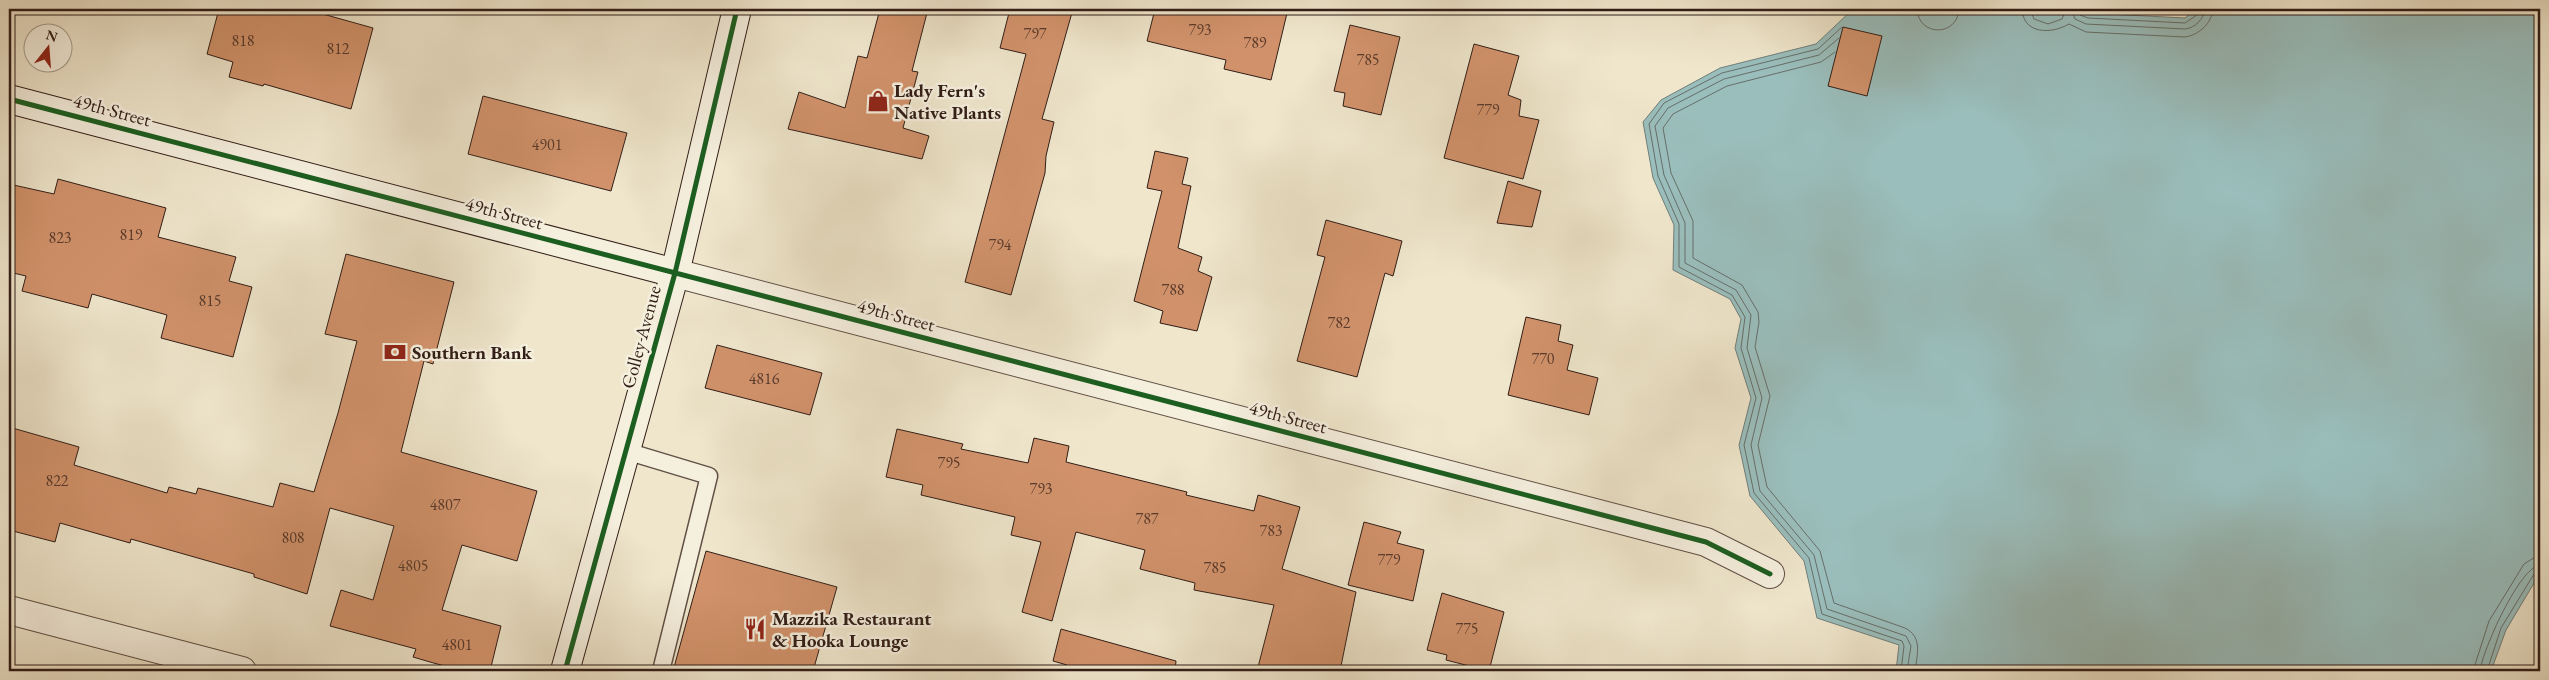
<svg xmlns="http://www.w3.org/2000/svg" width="2549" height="680" viewBox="0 0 2549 680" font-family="'EB Garamond',serif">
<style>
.water{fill:#9abebc;stroke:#707e7a}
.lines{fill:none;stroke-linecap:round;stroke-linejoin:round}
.shore{stroke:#666e6a;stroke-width:1}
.building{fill:#d1926b;stroke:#311d17}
.lane-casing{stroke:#604f44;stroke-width:19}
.street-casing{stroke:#604f44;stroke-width:30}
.secondary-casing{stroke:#311d17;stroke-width:30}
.lane{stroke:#f5efde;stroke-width:16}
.street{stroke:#f5efde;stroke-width:28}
.secondary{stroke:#f5efde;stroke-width:28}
.cycleway-casing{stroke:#f5efde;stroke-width:8}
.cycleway{stroke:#1b5e20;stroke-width:5}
.labels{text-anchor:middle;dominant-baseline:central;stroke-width:5;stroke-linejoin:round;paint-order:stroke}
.number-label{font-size:16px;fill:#593a2c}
.poi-label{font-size:19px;font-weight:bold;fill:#311d17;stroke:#f5efde;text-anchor:start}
.street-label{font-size:19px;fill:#311d17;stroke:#f5efde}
</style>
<rect width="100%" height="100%" fill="#efe6cc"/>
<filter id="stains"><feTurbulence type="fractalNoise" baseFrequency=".004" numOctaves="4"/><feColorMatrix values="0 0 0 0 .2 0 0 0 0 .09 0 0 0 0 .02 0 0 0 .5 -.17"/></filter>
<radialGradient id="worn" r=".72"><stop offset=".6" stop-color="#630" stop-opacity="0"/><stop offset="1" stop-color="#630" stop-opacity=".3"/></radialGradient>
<!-- water -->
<path class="water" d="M1853,9h78l6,2 30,-2h66l15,4 14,-4h15l11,4 97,5 11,-9h344v564l-34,57 -15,41h-595l3,-26 -82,-27 -13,-57 -54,-65 -11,-51 12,-47 -16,-50 6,-29 -11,-20 -57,-29 1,-45 -21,-47 -10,-56 18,-22 59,-32 96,-24z"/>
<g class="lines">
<!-- shore -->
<path class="shore" d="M1917,9c1,28 41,28 42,0
M2022,9c1,26 30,25 47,15l17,8 99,5c14,-2 27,-14 28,-28
M2030,9l4,10 14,5 14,-5 4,-10
M2071,9l4,10 11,5 99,5c10,-1 19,-10 20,-20
M2078,9l2,6 8,3 97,5 12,-8 2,-6
M1842,27l-24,22 -96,24 -58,30 -15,21 9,52 21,48v43l53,28 13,22 -4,31 15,50 -12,47 10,48 55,65 13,56 80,27 2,5 -3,25
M1839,38l-20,17 -95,24 -56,29 -13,18 9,49 21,48v40l51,27 15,25 -4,33 15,50 -11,47 9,46 54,64 13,54 79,27 5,10 -4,25
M1835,52l-14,10 -94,24 -54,28 -10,14 8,45 22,48v37l49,27 16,27 1,10 -4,25 15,49 -12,49 9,42 53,64 14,52 71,25c18,9 12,27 10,43
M2473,671l16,-50 35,-57 8,-5 8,-2
M2480,671c2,-20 40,-105 60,-106
M2487,671l14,-43 33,-54 6,-3"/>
</g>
<!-- building -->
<path class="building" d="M219,9h86l68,19 -22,81 -87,-25 -1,2 -34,-9 4,-15 -26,-8z
M880,9h48l-16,62 6,1 -15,56 26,8 -7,23 -134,-30 11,-37 46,16 13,-52 9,2z
M1010,9h63l-31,110 12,3 -8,34 -1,17 -34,122 -46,-13 61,-228 -26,-6z
M1155,9h133l-17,71 -47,-11 2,-9 -79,-19z
M1350,25l50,12 -19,78 -38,-9 2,-13 -11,-2z
M1843,27l39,9 -15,60 -39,-10z
M1474,44l45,12 -11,39 13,5 -2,16 20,4 -16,59 -79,-21z
M483,96l144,37 -16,58 -143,-37z
M1155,151l33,7 -6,26 9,2 -13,62 24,9 -4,14 14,6 -15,54 -37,-8 3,-12 -29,-10 28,-110 -15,-3z
M58,179l108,29 -8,29 78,20 -7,24 23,6 -19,70 -72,-19 6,-23 -75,-21 -4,14 -66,-17 4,-15 -17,-4v-88l45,10z
M1508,181l33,10 -9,36 -35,-4z
M1326,220l76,21 -9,35 -8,-3 -28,104 -60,-16 28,-104 -8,-2z
M346,254l108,28 -21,82 -9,-3 -23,91 136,39 -20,70 -55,-16 -20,65 59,16 -11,45h-27l-33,-9 -17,-5 3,-8 -86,-23 11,-36 32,10 21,-74 -64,-18 -23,86 -53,-17v-3l-123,-35 -1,4 -70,-20 -5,19 -46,-12v-103l70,20 -5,18 93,28 2,-6 27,7 2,-6 75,19 7,-24 34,9 24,-79 19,-72 -32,-7z
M1526,317l35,8 -3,16 15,4 -6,25 31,8 -9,37 -81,-20z
M717,345l105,28 -12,42 -105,-27z
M897,429l66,15 -2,5 67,14 6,-25 35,8 -3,16 121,30 -1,3 68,16 4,-16 42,12 -18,62 74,23 -16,79h-83l17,-66 -80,-15 1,-7 -55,-14 5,-19 -69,-18 -24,89 -30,-9 19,-70 -30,-7 4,-18 -94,-22 2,-10 -37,-8z
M1364,522l37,10 -4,11 27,7 -11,51 -65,-16z
M706,551l131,36 -24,84h-140z
M1442,593l62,19 -15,59 -43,-11 1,-5 -20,-5z
M1061,629l115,32 -1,10h-109l1,-6 -14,-4z"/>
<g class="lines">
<!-- lane casing -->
<g class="lane-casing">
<path id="lane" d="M626,451l83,25 -48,195"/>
</g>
<!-- street casing -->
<g class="street-casing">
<path id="street" d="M675,273l1031,269 64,32
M9,610l233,61"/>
</g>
<!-- secondary casing -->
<g class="secondary-casing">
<path id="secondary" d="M9,99l666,174
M565,671l110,-398 62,-264"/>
</g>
<!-- lane -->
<use href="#lane" class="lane"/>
<!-- street -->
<use href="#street" class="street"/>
<!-- secondary -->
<use href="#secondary" class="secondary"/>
<!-- cycleway casing -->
<g class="cycleway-casing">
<path id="cycleway" d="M9,99l1697,443 64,32
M565,671l110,-398 62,-264"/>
</g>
<!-- cycleway -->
<use href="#cycleway" class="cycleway"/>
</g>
<!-- icons -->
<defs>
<g id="shop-bare" transform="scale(1.725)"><path d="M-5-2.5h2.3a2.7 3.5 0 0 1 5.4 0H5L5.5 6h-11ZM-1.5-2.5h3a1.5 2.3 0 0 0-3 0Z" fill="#8f2418" stroke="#f5efde" stroke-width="2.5" paint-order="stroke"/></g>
<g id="bank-bare" transform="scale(1.725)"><path d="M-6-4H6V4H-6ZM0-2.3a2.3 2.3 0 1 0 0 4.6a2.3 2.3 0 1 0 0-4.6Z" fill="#8f2418" stroke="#f5efde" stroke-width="2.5" paint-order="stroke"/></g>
<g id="restaurant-bare" transform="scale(1.725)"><path d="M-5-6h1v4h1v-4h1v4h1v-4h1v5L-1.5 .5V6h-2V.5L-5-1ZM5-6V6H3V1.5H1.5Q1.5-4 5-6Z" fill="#8f2418" stroke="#f5efde" stroke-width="2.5" paint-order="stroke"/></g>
</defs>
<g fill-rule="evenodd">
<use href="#shop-bare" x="878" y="101"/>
<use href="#bank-bare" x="395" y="352"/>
<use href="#restaurant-bare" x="755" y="629"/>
</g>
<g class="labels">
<!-- number labels -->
<g class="number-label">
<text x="1200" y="29">793</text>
<text x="1035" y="33">797</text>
<text x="243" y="40">818</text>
<text x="1255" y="42">789</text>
<text x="338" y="48">812</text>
<text x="1368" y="59">785</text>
<text x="1488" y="109">779</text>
<text x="547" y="144">4901</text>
<text x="131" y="234">819</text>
<text x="60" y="237">823</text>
<text x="1000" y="244">794</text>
<text x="1173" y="289">788</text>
<text x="210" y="300">815</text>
<text x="1339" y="322">782</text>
<text x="1543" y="358">770</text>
<text x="764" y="378">4816</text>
<text x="949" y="462">795</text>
<text x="57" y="480">822</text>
<text x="1041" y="488">793</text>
<text x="445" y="504">4807</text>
<text x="1147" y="518">787</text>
<text x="1271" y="530">783</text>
<text x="293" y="537">808</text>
<text x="1389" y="559">779</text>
<text x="413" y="565">4805</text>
<text x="1215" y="567">785</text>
<text x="1467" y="628">775</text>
<text x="457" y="644">4801</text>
</g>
<!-- poi labels -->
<g class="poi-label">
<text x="894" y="90">Lady Fern's<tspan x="894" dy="22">Native Plants</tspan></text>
<text x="412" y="352">Southern Bank</text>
<text x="772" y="618">Mazzika Restaurant<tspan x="772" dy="22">&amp; Hooka Lounge</tspan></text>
</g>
<!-- street labels -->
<g class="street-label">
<text transform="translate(112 110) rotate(15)">49th Street</text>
<text transform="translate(504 213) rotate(15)">49th Street</text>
<text transform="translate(896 315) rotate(15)">49th Street</text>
<text transform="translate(641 337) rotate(-75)">Colley Avenue</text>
<text transform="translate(1288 417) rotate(15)">49th Street</text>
</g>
</g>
<!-- margin -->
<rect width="2549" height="680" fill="none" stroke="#efe6cc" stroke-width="30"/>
<rect x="10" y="10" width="2529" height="660" fill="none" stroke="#311d17" stroke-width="2.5"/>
<rect x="15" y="15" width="2519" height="650" fill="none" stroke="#311d17"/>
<!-- north arrow -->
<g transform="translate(48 48) rotate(17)"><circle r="24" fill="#f5efde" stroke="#a79b8e"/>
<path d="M0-4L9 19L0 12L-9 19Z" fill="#8f2418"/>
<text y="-8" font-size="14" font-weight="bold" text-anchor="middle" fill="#311d17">N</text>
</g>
<rect width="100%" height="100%" filter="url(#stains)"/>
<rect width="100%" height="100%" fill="url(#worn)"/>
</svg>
